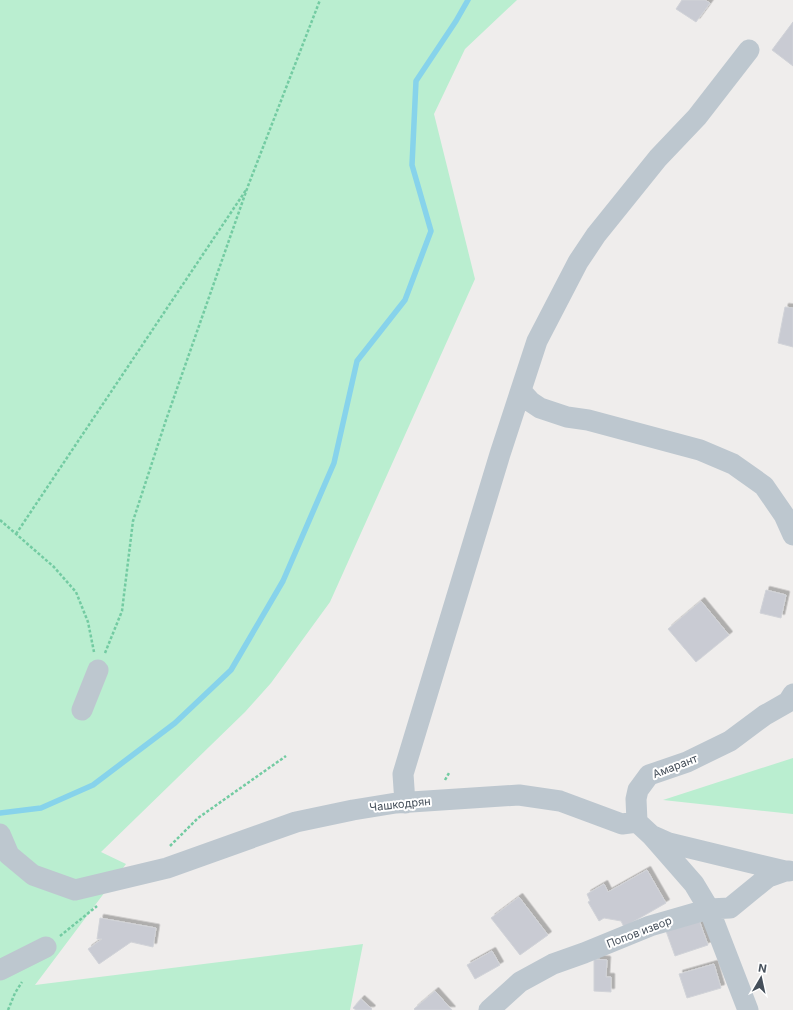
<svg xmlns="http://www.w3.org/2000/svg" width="793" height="1010" viewBox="0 0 793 1010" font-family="Inter,sans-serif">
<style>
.green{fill:#baeed0}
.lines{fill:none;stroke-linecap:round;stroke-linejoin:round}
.stream{stroke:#87d3eb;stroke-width:5.5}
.building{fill:#c9cbd3;stroke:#d1d3d8;filter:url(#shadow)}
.path{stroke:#73cba2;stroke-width:2.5;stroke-dasharray:3 2;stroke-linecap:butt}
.minor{stroke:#bdc7cf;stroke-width:21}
.labels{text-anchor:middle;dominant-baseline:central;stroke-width:4;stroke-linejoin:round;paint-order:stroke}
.street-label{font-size:11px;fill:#454f5a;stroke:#fff}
</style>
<defs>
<filter id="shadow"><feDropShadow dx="3.5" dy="-3.5" stdDeviation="0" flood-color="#0004"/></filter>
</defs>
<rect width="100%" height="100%" fill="#efedec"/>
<!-- green -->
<path class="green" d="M0,0h517l-52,49 -31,65 41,165 -145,323 -59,81 -26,29 -144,140 25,12 -91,121 328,-41 -13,66h-350z
M793,758v56l-130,-14z"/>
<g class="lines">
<!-- stream -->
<path class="stream" d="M0,813l41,-5 52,-23 82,-62 56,-53 52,-89 51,-118 23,-102 48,-61 26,-69 -19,-66 4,-84 40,-60 12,-21"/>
</g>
<!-- building -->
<path class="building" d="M682,0h23l5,3 -14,19 -20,-13z
M793,22v44l-21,-16z
M785,307l8,1v39l-15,-4z
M766,590l20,5 -5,23 -21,-5z
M701,601l28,34 -33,27 -28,-33z
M647,870l19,33 -42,24 -3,-6 -17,-3 -5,3 -11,-19 2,-1 -3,-7 17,-10 4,8z
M519,897l29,38 -28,20 -29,-37z
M100,918l56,10 -3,19 -22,-5 -32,22 -11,-15 14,-10h-5z
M699,920l9,25 -33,11 -9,-25z
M492,951l8,14 -25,14 -8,-14z
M594,959l13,1 -1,17h5v15l-17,-1z
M714,964l7,24 -34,10 -8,-24z
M435,991l17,19h-37l-1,-1z
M361,999l11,10 -1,1h-15l-3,-2z"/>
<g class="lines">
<!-- path -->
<path class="path" d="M0,520l54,47 22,25 12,30 6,30
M16,534l230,-344
M105,653l17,-42 11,-90 33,-101 82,-234 72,-186
M445,780l4,-7
M170,846l28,-28 88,-62
M60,936l37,-30
M8,1010l7,-17 7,-11"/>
<!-- minor -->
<path class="minor" d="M521,391l10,11 9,6 27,9 21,3 112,30 33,14 31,22 20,29 9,20
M82,710l16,-40
M405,803l-2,-29 97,-320 37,-113 41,-79 18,-27 62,-77 39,-41 52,-67
M0,834l9,21 24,20 42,15 92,-22 129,-46 57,-12 43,-7 123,-8 41,6 62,23 15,-2
M652,836l42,48 15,25 39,101
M785,871l-116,-28 -18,-8 -14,-13 -1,-23 2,-9 11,-15 38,-13 43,-21 35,-26 23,-13 5,-8
M0,970l46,-23
M489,1010l31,-28 33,-18 31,-11 66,-27 59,-17 21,-1 38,-31 17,-6h4"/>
</g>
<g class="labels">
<!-- street labels -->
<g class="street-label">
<text transform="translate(675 766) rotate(-21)">Амарант</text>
<text transform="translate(400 804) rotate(-6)">Чашкодрян</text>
<text transform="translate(639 932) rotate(-21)">Попов извор</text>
</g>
</g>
<!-- north arrow -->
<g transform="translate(761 978) rotate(9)" stroke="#ffffff" stroke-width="3" paint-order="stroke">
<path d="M0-3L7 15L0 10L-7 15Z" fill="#454f5a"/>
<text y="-6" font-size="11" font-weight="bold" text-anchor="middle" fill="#454f5a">N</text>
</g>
</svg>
